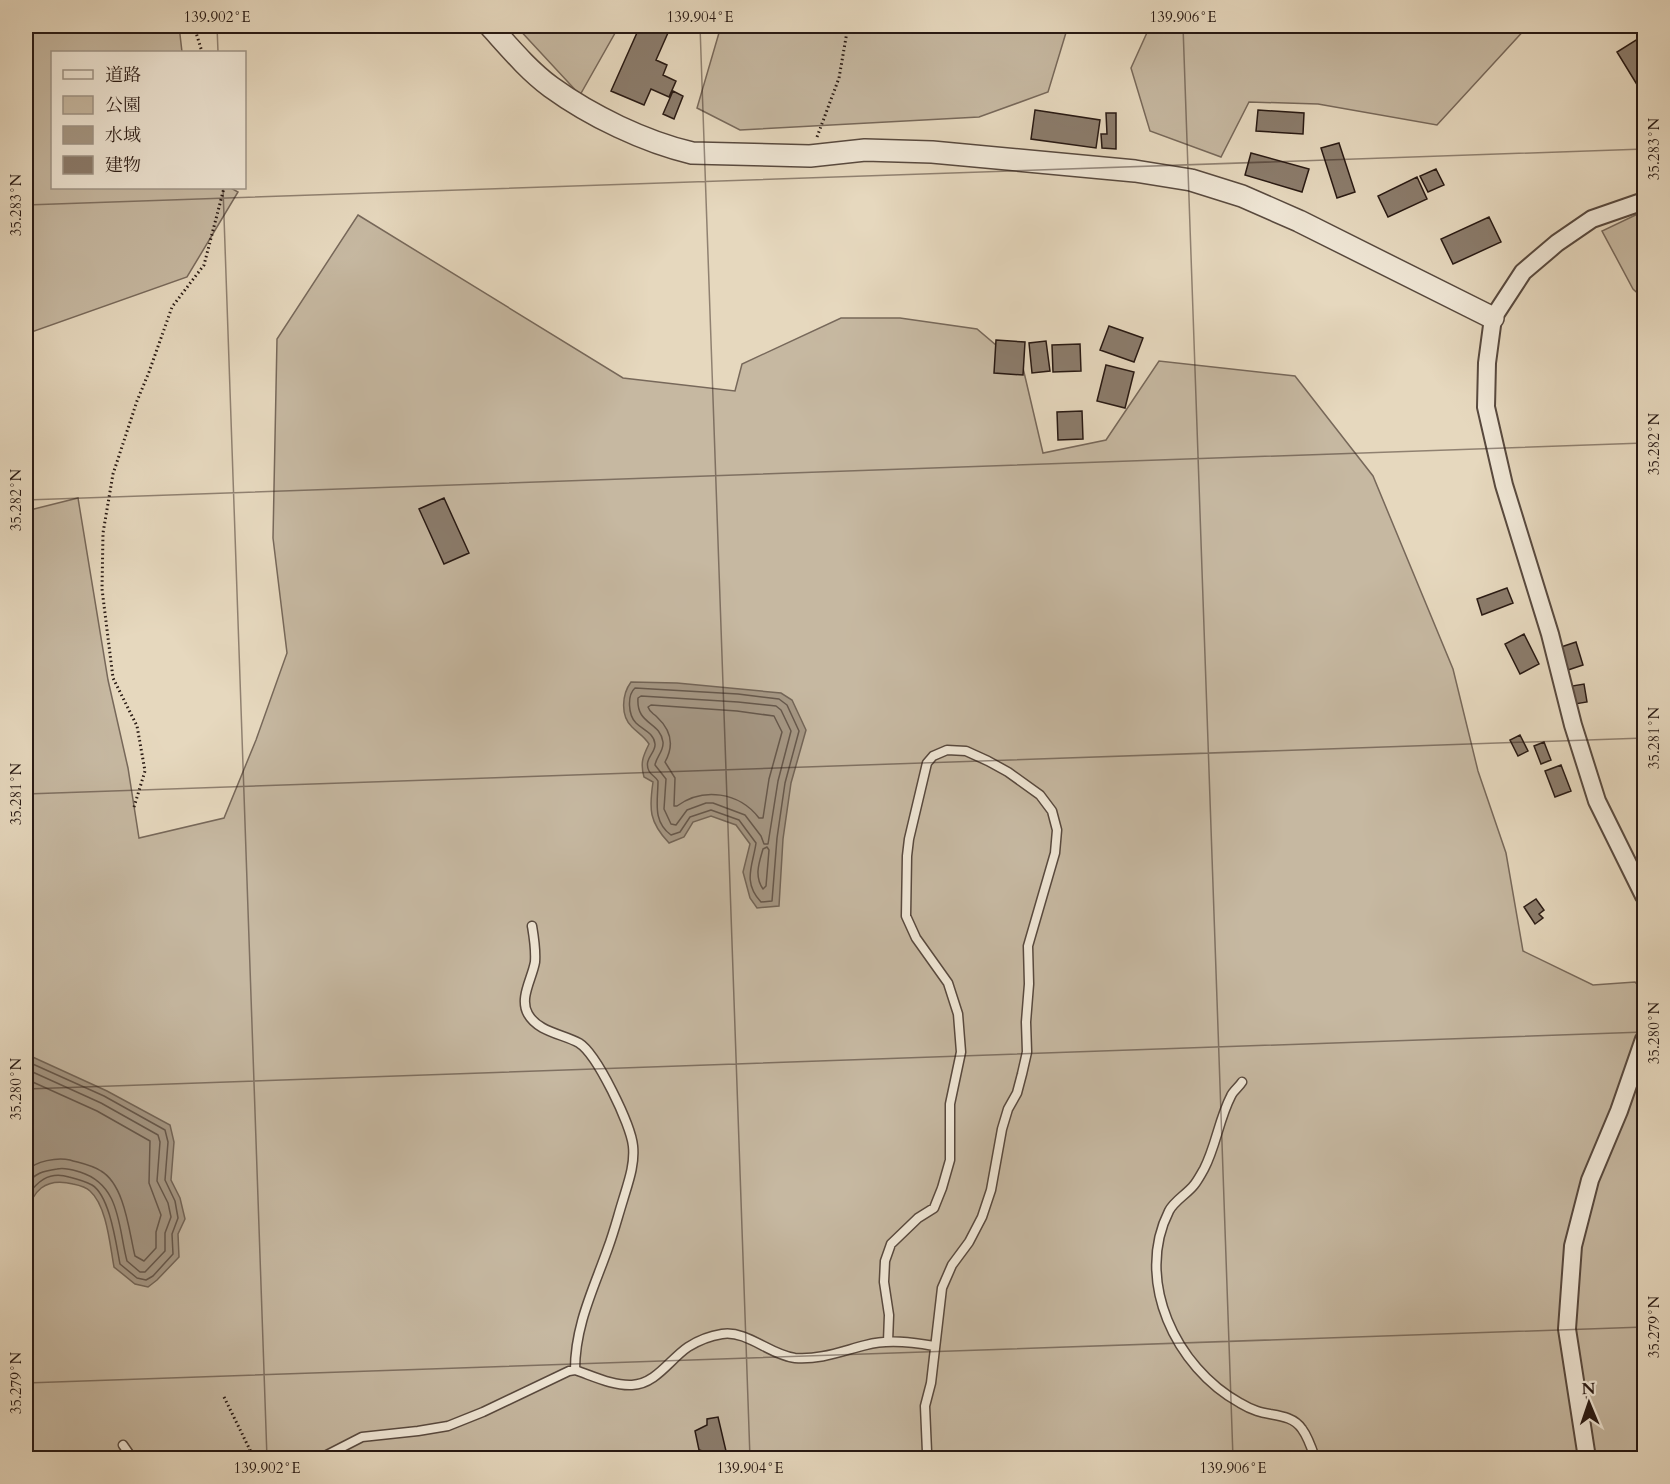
<svg xmlns="http://www.w3.org/2000/svg" width="1670" height="1484" viewBox="0 0 1670 1484" font-family="Cardo,'Noto Serif JP',serif">
<style>
.green{fill:#c6b8a1;stroke:#77685a;stroke-width:1.5}
.water{fill:#a59784;stroke:#736557;stroke-width:1.5}
.lines{fill:none;stroke-linecap:round;stroke-linejoin:round}
.shore{stroke:#66584c;stroke-width:1.5}
.building{fill:#8b7c6c;stroke:#281913;stroke-width:1.5}
.service-casing{stroke:#58493e;stroke-width:11}
.minor-casing{stroke:#58493e;stroke-width:20}
.tertiary-casing{stroke:#58493e;stroke-width:24}
.path{stroke:#281913;stroke-width:3;stroke-dasharray:1.5 3;stroke-linecap:butt}
.service{stroke:#efe6d5;stroke-width:8}
.minor{stroke:#efe6d5;stroke-width:16}
.tertiary{stroke:#efe6d5;stroke-width:21}
.ticks{fill:none;stroke:#281913;stroke-width:1.5;stroke-opacity:0.45}
.neatline{fill:none;stroke:#281913;stroke-width:2}
.ticks-label{font-size:15px;text-anchor:middle;fill:#281913}
</style>
<rect width="100%" height="100%" fill="#e6d8be"/>
<filter id="stains"><feTurbulence type="fractalNoise" baseFrequency=".00333" numOctaves="4"/><feColorMatrix values="0 0 0 0 .2 0 0 0 0 .09 0 0 0 0 .02 0 0 0 .5 -.17"/></filter>
<radialGradient id="worn" r=".72"><stop offset=".6" stop-color="#630" stop-opacity="0"/><stop offset="1" stop-color="#630" stop-opacity=".3"/></radialGradient>
<!-- green -->
<path class="green" d="M26,26h18l1,3 33,-3h101l3,26h-130v136h179l7,4 -51,85 -161,57z
M516,26h103l-39,69z
M721,26h347l-20,66 -69,25 -239,13 -43,-22z
M1150,26h378l-91,99 -119,-21 -69,-2 -28,55 -71,-26 -19,-63z
M1644,211v88l-11,-10 -31,-58z
M358,215l265,163 112,13 7,-27 99,-46h59l77,11 46,39 20,85 63,-13 53,-79 136,15 78,100 80,193 25,102 28,82 17,98 70,34 42,-3 9,10v466h-1618v-947l52,-13 30,182 20,88 11,70 85,-20 32,-78 31,-87 -14,-115 4,-199z"/>
<!-- water -->
<path class="water" d="M631,682l46,1 104,10 11,7 14,30 -15,53 -8,56 -4,67 -22,2 -7,-10 -7,-26 7,-28 -14,-19 -25,-9 -18,6 -9,15 -15,6c-20,-21 -20,-34 -16,-61l-9,-5c-4,-14 -1,-21 5,-33 -5,-8 -10,-10 -17,-17 -12,-11 -10,-33 -1,-45z
M26,1054l81,37 63,34 4,17 -3,38 9,18 5,21 -7,15 1,23 -22,23 -9,7 -13,-3 -21,-17c-4,-21 -7,-61 -24,-76 -4,-4 -12,-6 -17,-7 -28,-7 -41,7 -47,32z"/>
<g class="lines">
<!-- shore -->
<path class="shore" d="M635,688l103,6 41,5 8,6 12,26 -14,52 -8,55 -5,63 -11,1c-19,-20 -8,-37 -5,-59l-17,-23 -28,-10 -21,7 -10,15 -9,3c-19,-14 -13,-34 -13,-54 -2,-4 -7,-6 -9,-10 -6,-12 7,-18 6,-27 -1,-11 -13,-15 -19,-21 -8,-8 -9,-28 -1,-35z
M641,696l97,6 38,4 5,4 10,21 -13,50 -10,63h-4l-3,-8 -16,-21 -32,-12h-7l-19,7 -11,15 -5,-1 -7,-15 2,-30 -11,-14c1,-8 9,-14 8,-23 -3,-21 -27,-17 -25,-44z
M651,705l86,6 37,5 8,16 -13,47 -6,39h-4c-20,-26 -56,-31 -82,-12h-3l1,-28 -10,-16c9,-16 7,-31 -8,-45 -4,-4 -7,-4 -9,-10z
M767,847l2,3 -3,36 -3,3c-9,-13 -4,-26 0,-40z
M26,1061l78,35 61,34 3,12 -3,38 10,21 3,17 -6,16 1,20 -20,22 -7,4 -9,-2 -17,-14c-4,-20 -10,-68 -28,-79 -7,-4 -15,-6 -23,-8 -21,-6 -32,5 -43,20
M26,1069l75,34 57,32 2,7 -3,39 11,22 3,14 -6,16v18l-20,21h-5l-13,-11c-9,-34 -6,-76 -47,-89 -7,-2 -15,-5 -23,-3 -14,2 -22,4 -31,16
M26,1079l71,32 53,30 -1,42 12,32 -5,17v16l-12,13 -9,-5c-6,-24 -10,-71 -34,-85 -9,-6 -21,-8 -31,-11 -13,-3 -34,1 -44,11"/>
</g>
<!-- building -->
<path class="building" d="M640,26h31l-15,34 11,5 -4,10 13,6 -7,16 -18,-8 -7,16 -33,-14z
M1644,35v61l-27,-44z
M673,91l10,5 -9,23 -11,-5z
M1035,110l65,10 -4,28 -65,-9z
M1258,110l46,3 -1,21 -47,-3z
M1106,113h10v36l-14,-1 -1,-14h6z
M1339,143l16,49 -18,6 -16,-50z
M1251,153l58,16 -7,23 -57,-17z
M1436,169l8,16 -16,7 -8,-16z
M1417,177l10,22 -39,18 -10,-21z
M1489,217l12,25 -48,22 -12,-25z
M1109,326l34,12 -9,24 -34,-12z
M996,340l29,2 -2,33 -29,-2z
M1046,341l4,30 -18,2 -3,-30z
M1080,344l1,27 -28,1 -1,-27z
M1106,365l28,7 -9,36 -28,-7z
M1082,411l1,28 -25,1 -1,-28z
M444,498l25,55 -25,11 -25,-55z
M1507,588l6,15 -31,12 -5,-16z
M1524,634l15,30 -19,10 -15,-30z
M1576,642l7,23 -15,5 -7,-23z
M1584,684l3,18 -12,2 -3,-18z
M1520,735l8,16 -10,5 -8,-16z
M1544,742l7,18 -10,4 -7,-18z
M1561,765l10,26 -16,6 -10,-26z
M1536,899l8,11 -5,4 4,4 -8,6 -11,-17z
M718,1417l8,34 -16,2 -11,-3 -4,-19 12,-6v-6z"/>
<g class="lines">
<!-- service casing -->
<g class="service-casing">
<path id="service" d="M532,926c2,12 4,23 3,36 -3,17 -16,36 -7,52 10,18 35,20 51,29 18,11 52,82 54,103 2,19 -5,37 -10,54 -5,16 -9,32 -15,48 -14,40 -33,77 -33,122
M1242,1082c-3,5 -9,9 -11,14 -12,23 -15,50 -27,73 -3,5 -6,11 -10,16 -7,9 -20,16 -25,26 -35,69 7,157 71,192 5,3 11,6 17,8 15,5 35,3 45,18 6,8 10,20 13,29
M888,1342l1,-27 -5,-33 1,-21 6,-17 27,-26 16,-10 8,-20 8,-28v-56l11,-52 -3,-38 -10,-31 -32,-45 -10,-22 1,-60 2,-17 18,-76 6,-7 14,-6 19,1 22,10 20,11 32,23 12,16 5,19 -2,23 -27,93 1,38 -3,38 1,30 -5,22 -5,19 -9,16 -6,20 -11,61 -9,27 -13,25 -17,23 -10,23 -11,95 -6,23 2,46 2,6
M123,1445l9,13
M321,1458l41,-21 56,-6 30,-5 35,-14 86,-41 6,-1c18,6 38,16 57,15 24,-1 38,-26 56,-38 11,-7 21,-11 34,-13 25,-4 48,21 73,24 25,2 47,-7 71,-13 22,-6 46,-3 68,1"/>
</g>
<!-- minor casing -->
<g class="minor-casing">
<path id="minor" d="M1644,201l-52,18 -35,24 -34,29 -30,46 -6,45 -1,44 18,78 46,149 23,91 24,76 47,95
M1587,1458l-20,-129 6,-83 17,-66 29,-69 25,-72"/>
</g>
<!-- tertiary casing -->
<g class="tertiary-casing">
<path id="tertiary" d="M490,26c19,21 38,44 61,61 40,29 94,55 141,66l118,3 55,-6 67,2 203,19 56,9 51,16 57,25 194,97"/>
</g>
<!-- path -->
<path class="path" d="M194,26l8,26
M817,137l22,-59 9,-52
M134,807l11,-36 -8,-45 -24,-48 -11,-89 1,-56 10,-59 24,-73 12,-29 23,-65 32,-42 20,-77
M224,1397l26,53 -6,8"/>
<!-- service -->
<use href="#service" class="service"/>
<!-- minor -->
<use href="#minor" class="minor"/>
<!-- tertiary -->
<use href="#tertiary" class="tertiary"/>
</g>
<!-- ticks -->
<path class="ticks" d="M217,26l1,26M700,26l50,1432M1183,26l50,1432M223,188l44,1270M26,205l1618,-56M26,500l1618,-57M26,794l1618,-56M26,1089l1618,-57M26,1383l1618,-56"/>
<!-- margin -->
<rect width="1670" height="1484" fill="none" stroke="#e6d8be" stroke-width="66"/>
<!-- legend -->
<rect x="51" y="51" width="195" height="138" fill="#efe6d5" stroke="#9f9487" stroke-width="1.5"/>
<rect x="63" y="70" width="30" height="9" fill="#efe6d5" stroke="#9f9487" stroke-width="1.5"/>
<text x="105" y="81" font-size="18" fill="#281913">道路</text>
<rect x="63" y="96" width="30" height="18" fill="#c6b8a1" stroke="#9f9487" stroke-width="1.5"/>
<text x="105" y="111" font-size="18" fill="#281913">公園</text>
<rect x="63" y="126" width="30" height="18" fill="#a59784" stroke="#9f9487" stroke-width="1.5"/>
<text x="105" y="141" font-size="18" fill="#281913">水域</text>
<rect x="63" y="156" width="30" height="18" fill="#8b7c6c" stroke="#9f9487" stroke-width="1.5"/>
<text x="105" y="171" font-size="18" fill="#281913">建物</text>
<!-- north arrow -->
<g transform="translate(1589 1403) rotate(358)" stroke="#efe6d5" stroke-width="4.5" paint-order="stroke">
<path d="M0-4.5L10 22L0 15L-10 22Z" fill="#281913"/>
<text y="-9" font-size="16" font-weight="bold" text-anchor="middle" fill="#281913">N</text>
</g>
<rect x="33" y="33" width="1604" height="1418" class="neatline"/>
<g class="ticks-label">
<text x="217" y="22">139.902°E</text>
<text x="700" y="22">139.904°E</text>
<text x="1183" y="22">139.906°E</text>
<text transform="translate(1654 149) rotate(-90)" y="5">35.283°N</text>
<text transform="translate(16 205) rotate(-90)" y="5">35.283°N</text>
<text transform="translate(1654 444) rotate(-90)" y="5">35.282°N</text>
<text transform="translate(16 500) rotate(-90)" y="5">35.282°N</text>
<text transform="translate(1654 738) rotate(-90)" y="5">35.281°N</text>
<text transform="translate(16 794) rotate(-90)" y="5">35.281°N</text>
<text transform="translate(1654 1033) rotate(-90)" y="5">35.280°N</text>
<text transform="translate(16 1089) rotate(-90)" y="5">35.280°N</text>
<text transform="translate(1654 1327) rotate(-90)" y="5">35.279°N</text>
<text transform="translate(16 1383) rotate(-90)" y="5">35.279°N</text>
<text x="267" y="1473">139.902°E</text>
<text x="750" y="1473">139.904°E</text>
<text x="1233" y="1473">139.906°E</text>
</g>
<rect width="100%" height="100%" filter="url(#stains)"/>
<rect width="100%" height="100%" fill="url(#worn)"/>
</svg>
